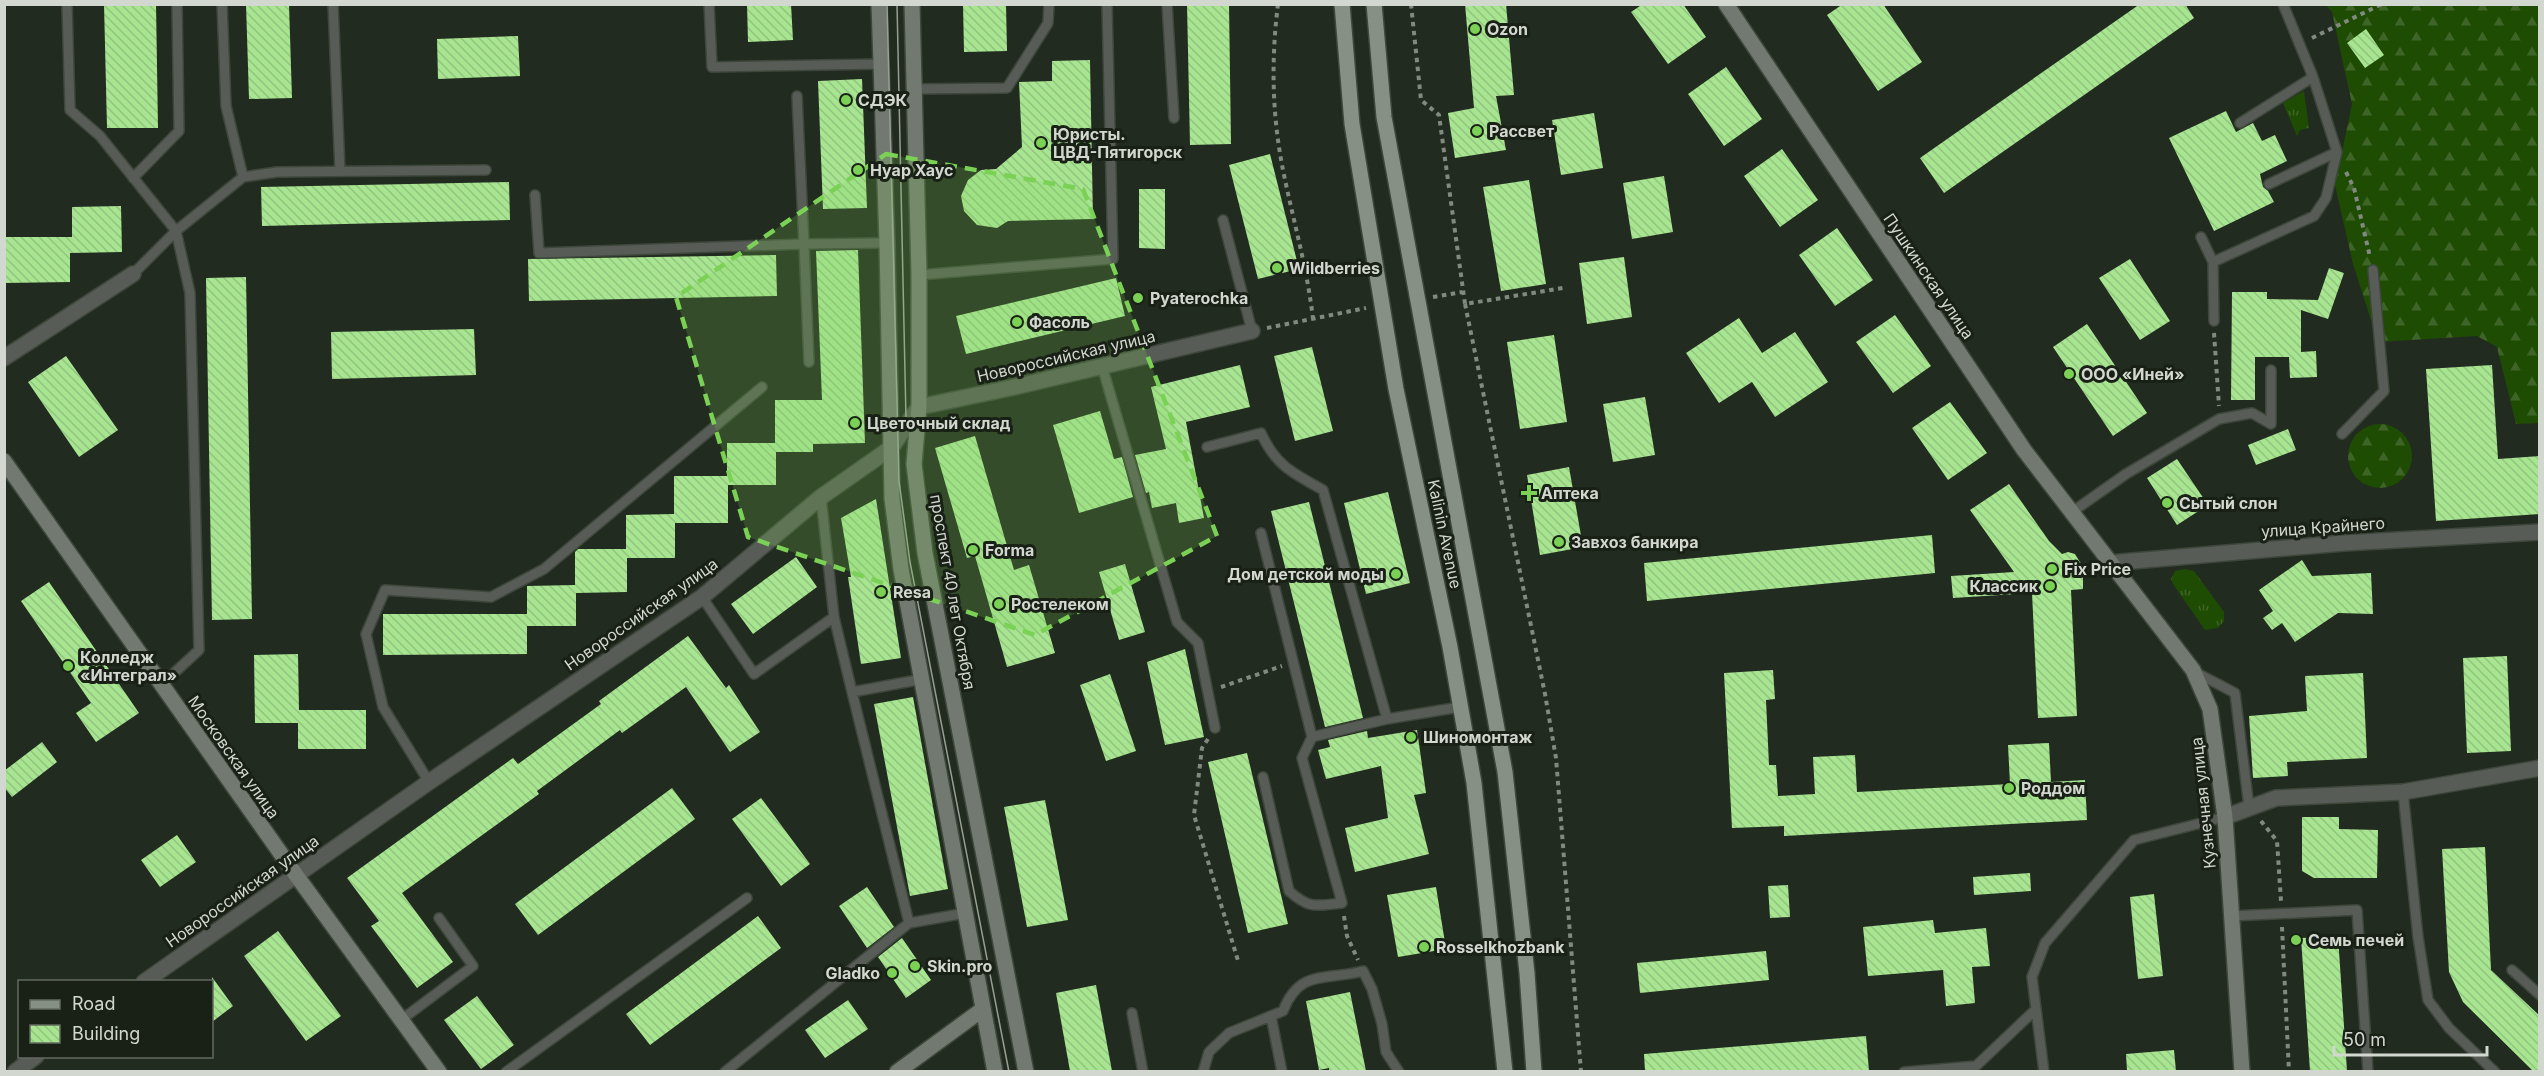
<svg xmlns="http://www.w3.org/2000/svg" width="2544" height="1076" viewBox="0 0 2544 1076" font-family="Inter,sans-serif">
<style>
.grass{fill:url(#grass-tufts)}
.forest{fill:url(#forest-firs)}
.building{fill:url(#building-back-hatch)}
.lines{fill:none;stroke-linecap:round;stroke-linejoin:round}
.lane-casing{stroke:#3e473b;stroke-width:12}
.street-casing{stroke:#3e473b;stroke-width:18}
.secondary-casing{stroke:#3e473b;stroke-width:18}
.primary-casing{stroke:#3e473b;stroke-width:18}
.path{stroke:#828980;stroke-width:4;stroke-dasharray:4.5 4.5;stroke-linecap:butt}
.lane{stroke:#585c56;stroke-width:9}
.street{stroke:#585c56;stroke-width:15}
.secondary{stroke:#727970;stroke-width:15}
.primary{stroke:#879084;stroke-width:15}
.tram{stroke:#989e96;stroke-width:1.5}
.marked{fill:#7bd155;fill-opacity:0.2;stroke:#7bd155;stroke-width:4.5;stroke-dasharray:12 8;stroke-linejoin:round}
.poi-dot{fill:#7bd155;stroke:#192116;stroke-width:2}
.labels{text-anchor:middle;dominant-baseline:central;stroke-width:6;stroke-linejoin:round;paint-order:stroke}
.poi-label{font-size:16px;font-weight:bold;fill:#d2d7d0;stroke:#192116;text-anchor:start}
.street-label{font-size:16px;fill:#d2d7d0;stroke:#192116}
</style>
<defs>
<pattern id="grass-tufts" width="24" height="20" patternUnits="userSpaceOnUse" patternTransform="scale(1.5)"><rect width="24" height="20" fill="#1e4c03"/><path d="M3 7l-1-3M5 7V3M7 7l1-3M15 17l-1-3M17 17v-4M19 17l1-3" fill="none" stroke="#3e6527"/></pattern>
<pattern id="forest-firs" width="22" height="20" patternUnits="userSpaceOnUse" patternTransform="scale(1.5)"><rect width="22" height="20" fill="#1e4c03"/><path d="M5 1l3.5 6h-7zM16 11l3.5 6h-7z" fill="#3e6527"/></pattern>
<pattern id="building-back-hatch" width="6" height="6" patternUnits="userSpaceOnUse" patternTransform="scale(1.5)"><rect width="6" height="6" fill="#a8e591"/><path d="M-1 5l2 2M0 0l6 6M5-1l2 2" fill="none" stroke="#93c480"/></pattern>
</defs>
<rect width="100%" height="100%" fill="#222b1f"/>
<!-- grass -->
<path class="grass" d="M2304,91l5,37 -9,2 -3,6 -14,-33z
M2185,569l9,2 30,41v9l-6,7 -13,2 -32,-46 -2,-5 4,-8z"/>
<!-- forest -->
<path class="forest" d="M2326,5h213v418l-23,1 -19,-77 -20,-11 -99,6 -25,-78 -18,-79 17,-81 -20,-92z
M2348 456a32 32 0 1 1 64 0a32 32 0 1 1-64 0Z"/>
<!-- building -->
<path class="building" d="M104,4h52l2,124h-51z
M246,4h43l3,94 -43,1z
M747,4h44l2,36 -45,2z
M963,4h43l1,47 -43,1z
M1187,4h42l2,140 -41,1z
M1465,4h41l8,91 -18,1 10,54 -51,8 -7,-45 26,-5z
M1643,4h40l23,33 -38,27 -37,-52z
M1843,4h40l39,58 -44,29 -51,-76z
M2140,4h45l9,14 -250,175 -24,-35z
M2366,29l18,26 -19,13 -18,-25z
M518,36l2,40 -82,3 -1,-40z
M1090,60l3,159 -85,2 -11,7 -20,-3 -13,-14 -3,-15 7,-16 13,-10 15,-1 26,-22 -3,-65 33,-1v-20z
M1726,67l36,52 -38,27 -36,-52z
M862,79l5,129 -44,1 -5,-128z
M2226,111l10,21 17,-9 9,18 13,-6 12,26 -27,13 3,13 5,4 6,11 -60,29 -45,-93z
M1594,113l9,55 -42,7 -9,-55z
M1782,149l36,51 -38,27 -36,-51z
M1270,154l29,115 -41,10 -29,-114z
M1664,176l9,56 -41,7 -9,-56z
M1529,180l17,104 -45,7 -18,-104z
M509,182l1,38 -248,6 -1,-39z
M1139,189h26v60l-26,-1z
M121,206l1,46 -52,1v29l-66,1v-46h68v-30z
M1837,228l36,52 -38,26 -36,-51z
M858,250l7,193 -52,1v8h-37v33h-48v38h-53v35h-48v34l-51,1v33h-49v-40l48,-1v-33l3,-3h48v-34l48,-1v-38h53v-33h48v-43h47l-6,-149z
M776,255l1,41 -248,5 -1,-42z
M1624,257l8,60 -45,7 -8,-61z
M2130,259l40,62 -30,19 -41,-62z
M2329,268l15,5 -16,46 -27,-9v42l15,-1 1,26 -27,1 -1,-21h-34v43h-24l1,-108h35v7l51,1z
M246,277l6,342 -40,1 -6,-342z
M1116,278l9,38 -159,38 -10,-38z
M1895,315l36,51 -38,27 -37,-51z
M1739,318l23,35 33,-21 33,50 -53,35 -23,-35 -33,21 -33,-50z
M2087,324l60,89 -34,23 -60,-89z
M474,329l2,46 -144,4 -1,-47z
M1554,335l13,87 -47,7 -13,-87z
M1312,347l21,84 -38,10 -21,-85z
M66,356l52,74 -39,27 -51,-75z
M1240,365l10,42 -64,15 18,96 -25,5 -3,-20 -24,5 -3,-16 -3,1 -11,-38 31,-6 -15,-62z
M2492,365l6,94 42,-3v58l-104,7 -10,-152z
M1645,397l10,58 -42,7 -10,-58z
M1950,402l37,51 -39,27 -36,-52z
M1100,411l14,48 8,-2 11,40 -54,16 -26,-88z
M2288,429l8,21 -40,15 -8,-20z
M975,436l39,134 15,-5 26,88 -48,14 -32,-111 -8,2 -32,-110z
M2177,459l31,46 -31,20 -30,-47z
M1569,467l14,80 -43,8 -13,-80z
M2009,484l40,57 13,13 6,-2 7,2 8,13v22l-12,1 6,126 -39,2 -6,-125 -79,5 -2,-22 63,-4 -44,-62z
M1388,492l22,91 -44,11 -22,-91z
M876,499l25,159 -40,6 -13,-87h3l-10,-59z
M1309,502l54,216 -38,9 -54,-216z
M1932,535l3,38 -288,28 -3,-38z
M796,557l21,30 -64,47 -22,-30z
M2302,560l10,16 59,-3 2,41 -35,-1 -43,29 -13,-19 -10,7 -9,-12 10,-7 -14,-21z
M1125,564l20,68 -26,8 -20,-68z
M49,582l90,131 -43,29 -20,-29 15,-10 -70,-102z
M383,614h144v40l-144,1z
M688,636l38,52 3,-3 31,47 -30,20 -44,-65 -64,46 -2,-3 -83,61 2,3 -137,99 51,69 -36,26 -46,-62 8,-5 -32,-43 166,-120 5,6 83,-60 -2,-3z
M1185,649l19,88 -39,8 -18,-83z
M298,654l1,56h67v39h-68v-26h-43l-1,-68z
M2507,656l4,95 -44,2 -4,-95z
M1773,670l2,29 -9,1 3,65h7l2,31 37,-2 -2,-37 42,-2 2,37 153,-8 -2,-39 41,-2 2,39 34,-2 2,40 -303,16v-10l-52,2 -8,-155z
M2363,673l4,85 -80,4 1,14 -35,2 -4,-62 58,-5 -2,-35z
M1110,674l26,77 -30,10 -26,-76z
M913,697l35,192 -38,7 -36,-192z
M1417,730l9,63 -12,2 15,59 -74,18 -10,-44 43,-10 -7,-52 -55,13 -8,-29 12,-3 -2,-7 39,-9 1,7z
M42,742l15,20 -45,35 -8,-10v-16z
M1247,753l41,171 -40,9 -40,-171z
M672,788l23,31 -157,116 -23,-31z
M761,798l49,66 -29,22 -49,-67z
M1045,800l23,120 -41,7 -23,-120z
M2302,817h37v12l39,1 -1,48h-63l-12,-7z
M177,835l19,27 -36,25 -19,-27z
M2485,847l6,123 49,46v55h-7l-70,-69 -14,-30 -7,-123z
M2030,873l1,18 -57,4 -1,-18z
M1788,885l2,32 -20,1 -2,-32z
M867,887l27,40 -27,21 -28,-42z
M1436,887l10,62 -48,8 -11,-62z
M2154,894l9,82 -25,3 -8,-82z
M758,916l23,32 -131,97 -24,-31z
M1933,920l2,13 51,-5 4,38 -18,1 3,36 -29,3 -3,-36 -75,6 -5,-49z
M278,931l63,85 -35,25 -62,-85z
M2338,936l9,135h-37l-9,-133z
M902,938l29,42 -25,18 -28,-41z
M1766,951l3,29 -129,13 -3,-30z
M212,977l21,29 -21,16z
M1096,985l16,86h-42l-14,-78z
M1350,992l16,79h-37v-3l-10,2 -13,-69z
M477,996l37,49 -33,24 -37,-49z
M848,1000l20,29 -43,29 -20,-28z
M1866,1036l3,35h-224l-1,-17z
M2174,1050l2,21h-49l-1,-17z"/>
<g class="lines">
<!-- lane casing -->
<g class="lane-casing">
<path id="lane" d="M67,4l3,106 30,26 76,95 -43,43
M222,4l4,102 17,71
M333,4l7,167
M709,4l3,63 169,-3
M1167,4l7,114
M915,89l92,-1 41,-65 1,-19
M2240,123l73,-46
M133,178l46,-47 -2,-127
M2269,184l68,-32 -24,-75 -30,-73
M535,195l4,58 265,-9 -7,-148
M1223,220l29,111
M2201,237l12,25 101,-46 12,-18 11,-46
M2213,262l1,59
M919,275l194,-16 -6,-255
M809,362l-5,-118 83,-1
M1102,366l75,256 21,21 17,85
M2342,434l42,-43 -11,-121
M1207,447l54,-14c15,33 32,40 62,57l64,229
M821,497l13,120 18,75 71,-13
M2072,512l54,-38 93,-55 33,-6 19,11v-54
M1261,533l51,204 -10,21 40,145c-26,3 -33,6 -53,-12l-26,-114
M702,597l52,77 80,-57
M2195,672l40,21 14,114
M161,685l38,-35 -9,-357 -14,-62 67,-54 34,-5 209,-2
M852,692l57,231 57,-10
M1312,737l75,-18 73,-12
M429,782l-46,-75 -17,-73 19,-44 106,7 53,-28 218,-182
M2403,792l15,145 10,63 21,28 46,44
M2232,916l125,-6 11,162
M2512,970l28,25
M1132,1013l11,59
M1271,1016l11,56
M401,1020l72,-54 -34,-48
M506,1072l241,-174
M725,1072l184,-149
M1203,1072l6,-20 20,-19 54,-22c17,-43 43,-30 80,-40l9,18 10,35 4,28 13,20
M1904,1072l72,-6 59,-56
M2044,1072l-12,-95 13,-34 89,-103 91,-23"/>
</g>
<!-- street casing -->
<g class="street-casing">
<path id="street" d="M4,358l129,-84
M2109,563l235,-20 196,-11
M2225,817l51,-19 127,-6 137,-24
M144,982l285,-200 273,-185 119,-100 70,-49 28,-41 91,-19 242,-57
M15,1072l21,-16"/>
</g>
<!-- secondary casing -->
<g class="secondary-casing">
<path id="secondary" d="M879,4l8,239 5,255 9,71 94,503
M912,4l7,271v132l-5,57 11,89 101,519
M1726,4l298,446 169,220 17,39 15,108 17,255
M4,461l292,414 143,197
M897,1072l86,-63"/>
</g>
<!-- primary casing -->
<g class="primary-casing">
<path id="primary" d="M1342,4l10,120 44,265 54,258 24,136 31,289
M1374,4l10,113 121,655 22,201 7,99"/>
</g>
<!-- path -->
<path class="path" d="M1278,4c-7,56 -6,111 5,166 10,50 24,97 30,149
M1411,4l10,96 18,15 26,189 98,-16
M2312,38l70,-34
M2346,172l8,16 16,69
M1433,297l29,-5
M1465,304l80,390 11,64 25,314
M1267,328l99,-20
M2214,333l5,73
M1221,687l61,-21
M1208,739l-6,9 -8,67 45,149
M2261,821l16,20 4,60
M1344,916l3,20 11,24
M2282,927l7,145"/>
<!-- lane -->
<use href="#lane" class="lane"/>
<!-- street -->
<use href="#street" class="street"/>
<!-- secondary -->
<use href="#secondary" class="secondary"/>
<!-- primary -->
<use href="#primary" class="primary"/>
<!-- tram -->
<path class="tram" d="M887,4l12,477 11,81 99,510
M897,4l9,415"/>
</g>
<!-- marked area -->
<path class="marked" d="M886,154l197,35 134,347 -182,99 -287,-98 -72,-240z"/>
<!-- markers -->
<g class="poi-dot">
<circle cx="1475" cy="29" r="6"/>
<circle cx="846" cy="100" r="6"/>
<circle cx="1477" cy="131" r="6"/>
<circle cx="1041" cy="143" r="6"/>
<circle cx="858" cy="170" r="6"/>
<circle cx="1277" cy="268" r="6"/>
<circle cx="1138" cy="298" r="6"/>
<circle cx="1017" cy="322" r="6"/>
<circle cx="2069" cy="374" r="6"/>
<circle cx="855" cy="423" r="6"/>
<path d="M1526 484h6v6h6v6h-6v6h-6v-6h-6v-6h6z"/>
<circle cx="2167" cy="503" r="6"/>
<circle cx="1559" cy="542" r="6"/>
<circle cx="973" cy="550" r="6"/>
<circle cx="2052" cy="569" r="6"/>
<circle cx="1396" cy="574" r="6"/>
<circle cx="2050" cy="586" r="6"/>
<circle cx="881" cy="592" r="6"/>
<circle cx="999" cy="604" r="6"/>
<circle cx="68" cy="666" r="6"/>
<circle cx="1411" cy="737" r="6"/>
<circle cx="2009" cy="788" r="6"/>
<circle cx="2296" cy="940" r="6"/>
<circle cx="1424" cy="947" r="6"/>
<circle cx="915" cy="966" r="6"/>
<circle cx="892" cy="973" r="6"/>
</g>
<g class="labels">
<!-- poi labels -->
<g class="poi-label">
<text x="1487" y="29">Ozon</text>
<text x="858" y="100">СДЭК</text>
<text x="1489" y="131">Рассвет</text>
<text x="1053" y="134">Юристы.<tspan x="1053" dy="18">ЦВД-Пятигорск</tspan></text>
<text x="870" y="170">Нуар Хаус</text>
<text x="1289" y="268">Wildberries</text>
<text x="1150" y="298">Pyaterochka</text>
<text x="1029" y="322">Фасоль</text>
<text x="2081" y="374">ООО «Иней»</text>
<text x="867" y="423">Цветочный склад</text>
<text x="1541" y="493">Аптека</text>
<text x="2179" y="503">Сытый слон</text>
<text x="1571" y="542">Завхоз банкира</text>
<text x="985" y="550">Forma</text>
<text x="2064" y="569">Fix Price</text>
<text x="1384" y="574" text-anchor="end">Дом детской моды</text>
<text x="2038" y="586" text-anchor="end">Классик</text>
<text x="893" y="592">Resa</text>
<text x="1011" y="604">Ростелеком</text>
<text x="80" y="657">Колледж<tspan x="80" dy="18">«Интеграл»</tspan></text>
<text x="1423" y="737">Шиномонтаж</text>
<text x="2021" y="788">Роддом</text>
<text x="2308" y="940">Семь печей</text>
<text x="1436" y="947">Rosselkhozbank</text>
<text x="927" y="966">Skin.pro</text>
<text x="880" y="973" text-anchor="end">Gladko</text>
</g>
<!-- street labels -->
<g class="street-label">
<text transform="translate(1929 276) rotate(56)">Пушкинская улица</text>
<text transform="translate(1066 356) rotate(-13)">Новороссийская улица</text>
<text transform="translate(2323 527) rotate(-4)">улица Крайнего</text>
<text transform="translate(1445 534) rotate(78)">Kalinin Avenue</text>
<text transform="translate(953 592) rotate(80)">проспект 40 лет Октября</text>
<text transform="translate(641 614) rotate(-35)">Новороссийская улица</text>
<text transform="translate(234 757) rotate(55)">Московская улица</text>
<text transform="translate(2203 803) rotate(-96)">Кузнечная улица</text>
<text transform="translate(242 891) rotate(-35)">Новороссийская улица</text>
</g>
</g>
<!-- border -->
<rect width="2544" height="1076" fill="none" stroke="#d2d7d0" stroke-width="12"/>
<!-- legend -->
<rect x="18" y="980" width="195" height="78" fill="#192116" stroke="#636a60" stroke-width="1.5"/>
<rect x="30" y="1000" width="30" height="9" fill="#879084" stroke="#636a60" stroke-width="1.5"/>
<text x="72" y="1010" font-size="18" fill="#d2d7d0">Road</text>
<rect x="30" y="1025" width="30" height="18" fill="url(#building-back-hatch)" stroke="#636a60" stroke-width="1.5"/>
<text x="72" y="1040" font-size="18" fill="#d2d7d0">Building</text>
<!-- scale -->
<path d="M2334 1046v9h153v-9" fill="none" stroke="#d2d7d0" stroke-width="3"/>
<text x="2343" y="1046" font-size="18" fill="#d2d7d0" stroke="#192116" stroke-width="4.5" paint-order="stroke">50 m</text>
</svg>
